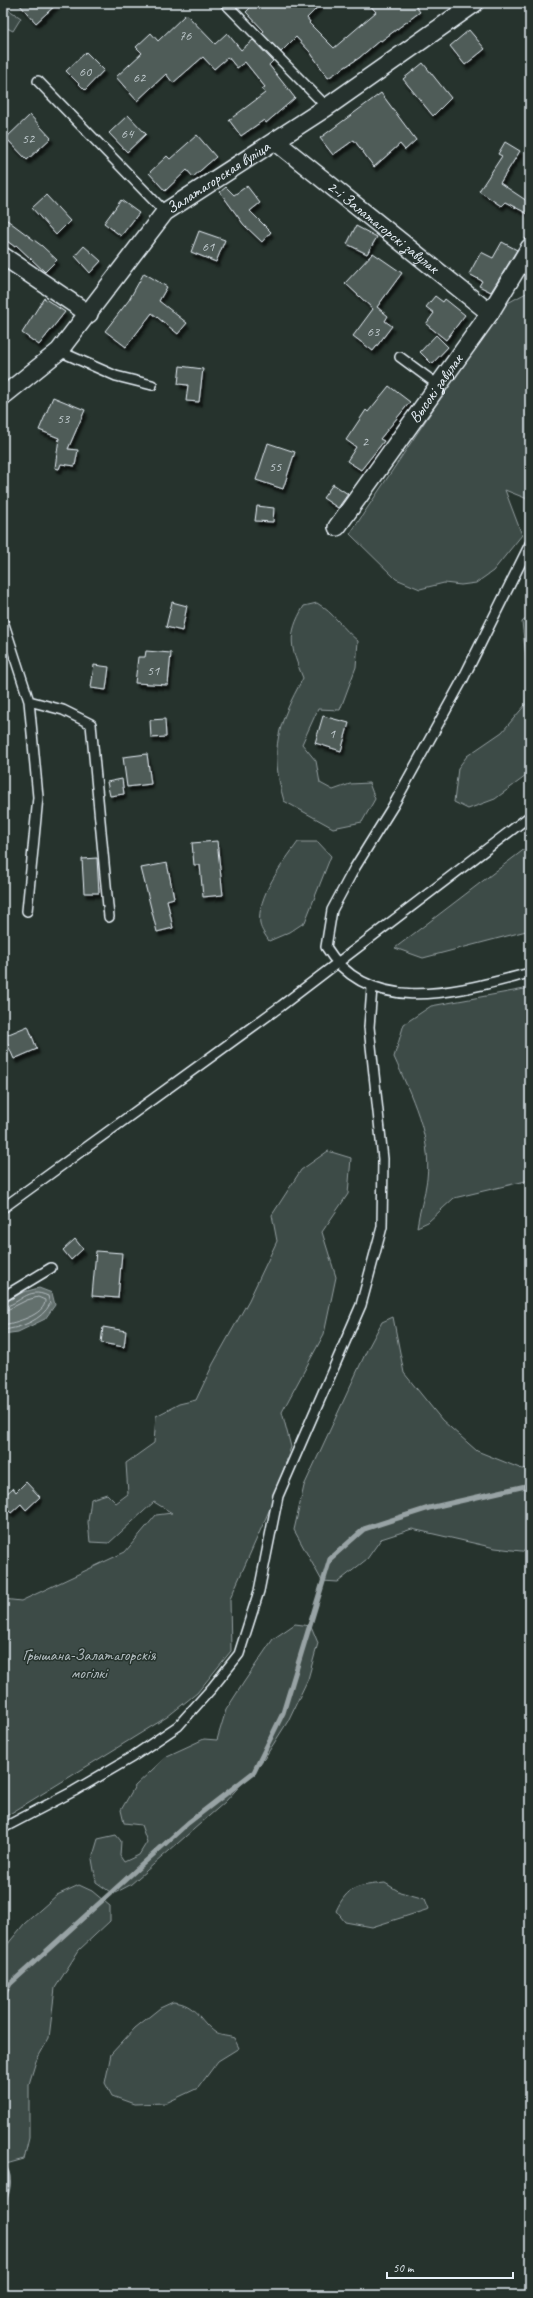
<svg xmlns="http://www.w3.org/2000/svg" width="533" height="2298" viewBox="0 0 533 2298" font-family="Caveat,sans-serif">
<style>
.green{fill:#3e4b47;stroke:#939ea0}
.water{fill:#636f6d;stroke:#98a3a5}
.lines{fill:none;stroke-linecap:round;stroke-linejoin:round}
.shore{stroke:#b3bdc0;stroke-width:1}
.stream{stroke:#98a3a5;stroke-width:5}
.building{fill:#505c59;stroke:#e8f1f8;filter:url(#shadow)}
.lane-casing{stroke:#e8f1f8;stroke-width:12}
.street-casing{stroke:#e8f1f8;stroke-width:20}
.lane{stroke:#26332d;stroke-width:9}
.street{stroke:#26332d;stroke-width:17}
.labels{text-anchor:middle;dominant-baseline:central;stroke-width:3;stroke-linejoin:round;paint-order:stroke}
.number-label{font-size:14px;fill:#c2ccd0}
.street-label{font-size:16px;fill:#e8f1f8;stroke:#26332d}
.park-label{font-size:16px;fill:#b5bfc3;stroke:#26332d}
</style>
<defs>
<filter id="shadow"><feDropShadow dx="2.5" dy="4.5" stdDeviation="1" flood-color="#0009"/></filter>
</defs>
<rect width="100%" height="100%" fill="#26332d"/>
<filter id="ink" filterUnits="userSpaceOnUse"><feTurbulence type="fractalNoise" baseFrequency=".025" numOctaves="2"/><feDisplacementMap in="SourceGraphic" scale="8" xChannelSelector="R" yChannelSelector="G"/><feConvolveMatrix kernelMatrix="1 2 1 2 8 2 1 2 1" color-interpolation-filters="sRGB"/></filter>
<g filter="url(#ink)">
<!-- green -->
<path class="green" d="M3,6l18,12 -8,13 -10,-5z
M530,291v209l-25,-10 17,45 -29,36 -17,12 -15,2 -17,-2 -24,6 -24,-10 -46,-45 152,-228z
M317,603c17,10 26,26 41,38l-2,26 -16,43 -22,-1 -16,35 14,17 4,22 13,7 17,-6 19,-1 6,16 -13,23 -29,6 -49,-27c-15,-53 -6,-77 19,-123 -12,-30 -17,-42 1,-72z
M530,615v158l-35,26 -27,10 -14,-7 4,-34 9,-12 35,-24 24,-28 2,-29 -6,-53z
M298,842h20l13,14 -26,66 -15,10 -21,9c-3,-5 -8,-11 -9,-17 -4,-27 23,-61 38,-82z
M530,845v85l-107,28 -28,-10z
M530,988v192l-76,18 -26,24 -11,5c2,-16 8,-31 10,-48 5,-42 -16,-84 -33,-122l10,-33 27,-18z
M328,1151l23,7 -3,36 -26,38 14,45 -12,57 -42,78 9,35 -19,57 -42,95 1,52 -34,42 -30,24 -164,101v-219l18,2 104,-49 31,-37 16,-2 -18,-11 -45,41 -19,-1 -2,-20 3,-23 16,-5 9,9 12,-9 -2,-31 28,-20 2,-27 23,-12 17,-4 17,-36 36,-64 28,-59 -5,-26 29,-45z
M393,1317l11,56 38,47 35,31 45,18 8,-1v84l-35,-4 -83,-19 -31,10 -14,20 -29,23 -16,-1 -28,-51 10,-44 63,-136 15,-28z
M295,1624l16,2 7,17 -10,36 -20,42 -24,38 -39,43 -95,83 -17,9 -17,-12 -4,-23 6,-20 18,-4 5,6 -1,15 4,6 15,-7 8,-13 -6,-17 -17,-2 -3,-13 14,-24 32,-30 37,-17 13,1 9,-30 18,-28 29,-43z
M385,1883l15,9 25,7 4,10 -57,18 -27,-5 -9,-11c12,-26 22,-25 49,-28z
M79,1885l13,6 18,15v15l-31,29 -24,38 -6,50 -13,23 -7,23v54l-5,21 -18,5 -3,-1v-213l21,-26 33,-29z
M173,2002c24,2 25,18 43,31 4,3 13,3 18,5l5,10 -21,13 -20,27 -32,15 -32,1 -22,-8 -7,-13 6,-29 24,-26 25,-20z"/>
<!-- water -->
<path class="water" d="M39,1288l13,5 3,12 -10,14 -27,13 -15,2v-30l20,-12z"/>
<g class="lines">
<!-- shore -->
<path class="shore" d="M3,1307c18,-3 24,-21 45,-11l2,8c-8,16 -29,24 -47,26
M3,1312l24,-12 11,-3 7,3c1,15 -31,23 -42,25"/>
<!-- stream -->
<path class="stream" d="M3,1996l7,-12 178,-161 66,-51 29,-59 47,-154 34,-30 65,-21 101,-23
M3,2166c10,10 4,28 0,40"/>
</g>
<!-- building -->
<path class="building" d="M18,3h40l-22,20z
M255,3h67l-15,15 3,4 -1,1 25,25 42,-36 -8,-9h45l7,9 -39,29 -1,-1 -21,18 -31,20 -18,-26 -14,-15 -15,15 -19,-19 2,-2 -18,-19z
M186,14l29,30 12,-11 14,17 12,-10 20,21 -4,4 26,33 -29,25 -2,-3 -23,16 -12,-16 36,-27 -3,-4 3,-2 -20,-25 -8,6 -9,-11 -14,12 -11,-12 -30,26 -7,-9 -29,27 -21,-24 26,-24 -6,-6 15,-14 7,8z
M469,30l16,19 -20,16 -15,-19z
M86,52l18,18 -19,20 -19,-19z
M423,63l28,35 -18,18 -30,-37z
M381,93l35,47 -11,10 -5,-6 -26,23 -20,-27 -21,15 -13,-17z
M30,115l21,23 -24,22 -21,-22z
M128,115l18,19 -19,18 -18,-19z
M197,135l19,22 -23,20 -6,-7 -22,21 -16,-18 18,-17 3,3z
M505,142l15,9 -20,32 30,20v12l-25,-13 -4,4 -22,-15 23,-35 -4,-2z
M247,186l13,17 -10,8 21,21 -9,10 -18,-17 -24,-33 6,-5 8,8z
M46,195l24,26 -14,14 -24,-27z
M121,200l18,13 -18,23 -17,-13z
M3,217l39,29 15,14 -12,12 -29,-27 -1,2 -12,-9z
M356,226l21,11 -10,17 -20,-10z
M199,231l26,9 -9,22 -25,-10z
M502,242l15,8 -26,42 -12,-6 3,-5 -13,-7 12,-22 12,6z
M84,246l17,15 -11,12 -15,-17z
M373,253l29,20 -25,34 11,9 -3,5 7,5 -19,25 -20,-15 20,-27 -28,-26z
M144,273l23,14 -8,14 28,22 -9,11 -26,-21 -26,34 -21,-16 24,-31z
M435,296l8,6 2,-3 20,16 -19,25 -20,-16 8,-11 -8,-6z
M44,298l21,14 -26,33 -17,-12z
M436,335l12,12 -16,17 -12,-12z
M180,366l23,3 -4,33 -13,-1 2,-16 -10,-1z
M389,386l21,16 -30,37 4,2 -23,29 -14,-9 9,-14 -10,-7 20,-30 2,2z
M53,397l32,13 -17,39 10,1 -3,16 -14,-2 -2,5 -4,-1 4,-30 -20,-8z
M268,443l27,9 -12,37 -27,-9z
M333,484l15,10 -10,14 -15,-10z
M257,506l17,2 -1,14 -18,-1z
M172,602l15,4 -5,25 -16,-4z
M146,651l25,2 -3,32 -33,-2 3,-26h7z
M94,665l15,2 -3,23 -15,-2z
M323,716l26,7 -8,28 -26,-8z
M165,719l1,18 -15,1 -1,-18z
M147,754l4,30 -24,3 -4,-30z
M122,779l2,15 -14,2 -3,-14z
M217,841l6,54 -20,2 -3,-32h-6l-2,-22z
M97,858l2,35h-15l-2,-34z
M167,863l7,35 -7,2 6,28 -16,4 -16,-64z
M28,1026l9,23 -23,10 -10,-23z
M75,1239l8,10 -12,11 -8,-10z
M96,1251l26,2 -4,45 -26,-2z
M103,1327l23,4 -2,16 -23,-4z
M26,1482l14,15 -14,13 -5,-6 -10,9 -8,-9v-7l10,-9 3,4z"/>
<g class="lines">
<!-- lane casing -->
<g class="lane-casing">
<path id="lane" d="M225,3l102,104
M38,81l127,131
M59,351l57,25 36,9
M400,357l38,28
M530,544l-67,135 -70,127 -39,63 -22,41 -6,37c45,73 136,43 204,26
M3,621l26,80 9,96 -11,114
M29,701l34,9 28,14 18,193
M3,1208l278,-202 249,-190
M3,1297l48,-29
M3,1828l71,-37 58,-34 46,-31 34,-38 27,-34 20,-63 19,-95 83,-191 21,-78 1,-68 -14,-132 3,-39"/>
</g>
<!-- street casing -->
<g class="street-casing">
<g id="street">
<path id="s1" d="M275,141l215,172"/>
<path d="M3,256l86,58"/>
<path id="s2" d="M3,396l56,-45 106,-139 162,-105 148,-104"/>
<path id="s3" d="M337,527l153,-214 40,-66"/>
</g>
</g>
<!-- lane -->
<use href="#lane" class="lane"/>
<!-- street -->
<use href="#street" class="street"/>
</g>
</g>
<g class="labels">
<!-- number labels -->
<g class="number-label">
<text x="185" y="35">76</text>
<text x="85" y="71">60</text>
<text x="139" y="77">62</text>
<text x="127" y="133">64</text>
<text x="28" y="138">52</text>
<text x="208" y="246">61</text>
<text x="373" y="331">63</text>
<text x="63" y="418">53</text>
<text x="365" y="441">2</text>
<text x="275" y="466">55</text>
<text x="153" y="670">51</text>
<text x="332" y="733">1</text>
</g>
<!-- street labels -->
<g class="street-label">
<text stroke="none"><textPath href="#s2" startOffset="310">Залатагорская вуліца</textPath></text>
<text stroke="none"><textPath href="#s1" startOffset="138">2-і Залатагорскі завулак</textPath></text>
<text stroke="none"><textPath href="#s3" startOffset="170">Высокі завулак</textPath></text>
</g>
<!-- park labels -->
<g class="park-label">
<text x="89" y="1655">Грышана-Залатагорскія<tspan x="89" dy="18">могілкі</tspan></text>
</g>
</g>
<!-- margin -->
<rect width="533" height="2298" fill="none" stroke="#26332d" stroke-width="16"/>
<rect x="8" y="8" width="517" height="2282" fill="none" stroke="#e8f1f8" stroke-width="1.5" filter="url(#ink)"/>
<!-- scale -->
<path d="M387 2272v6h126v-6" fill="none" stroke="#e8f1f8" stroke-width="2"/>
<text x="393" y="2272" font-size="12" fill="#e8f1f8" stroke="#26332d" stroke-width="3" paint-order="stroke">50 m</text>
</svg>
